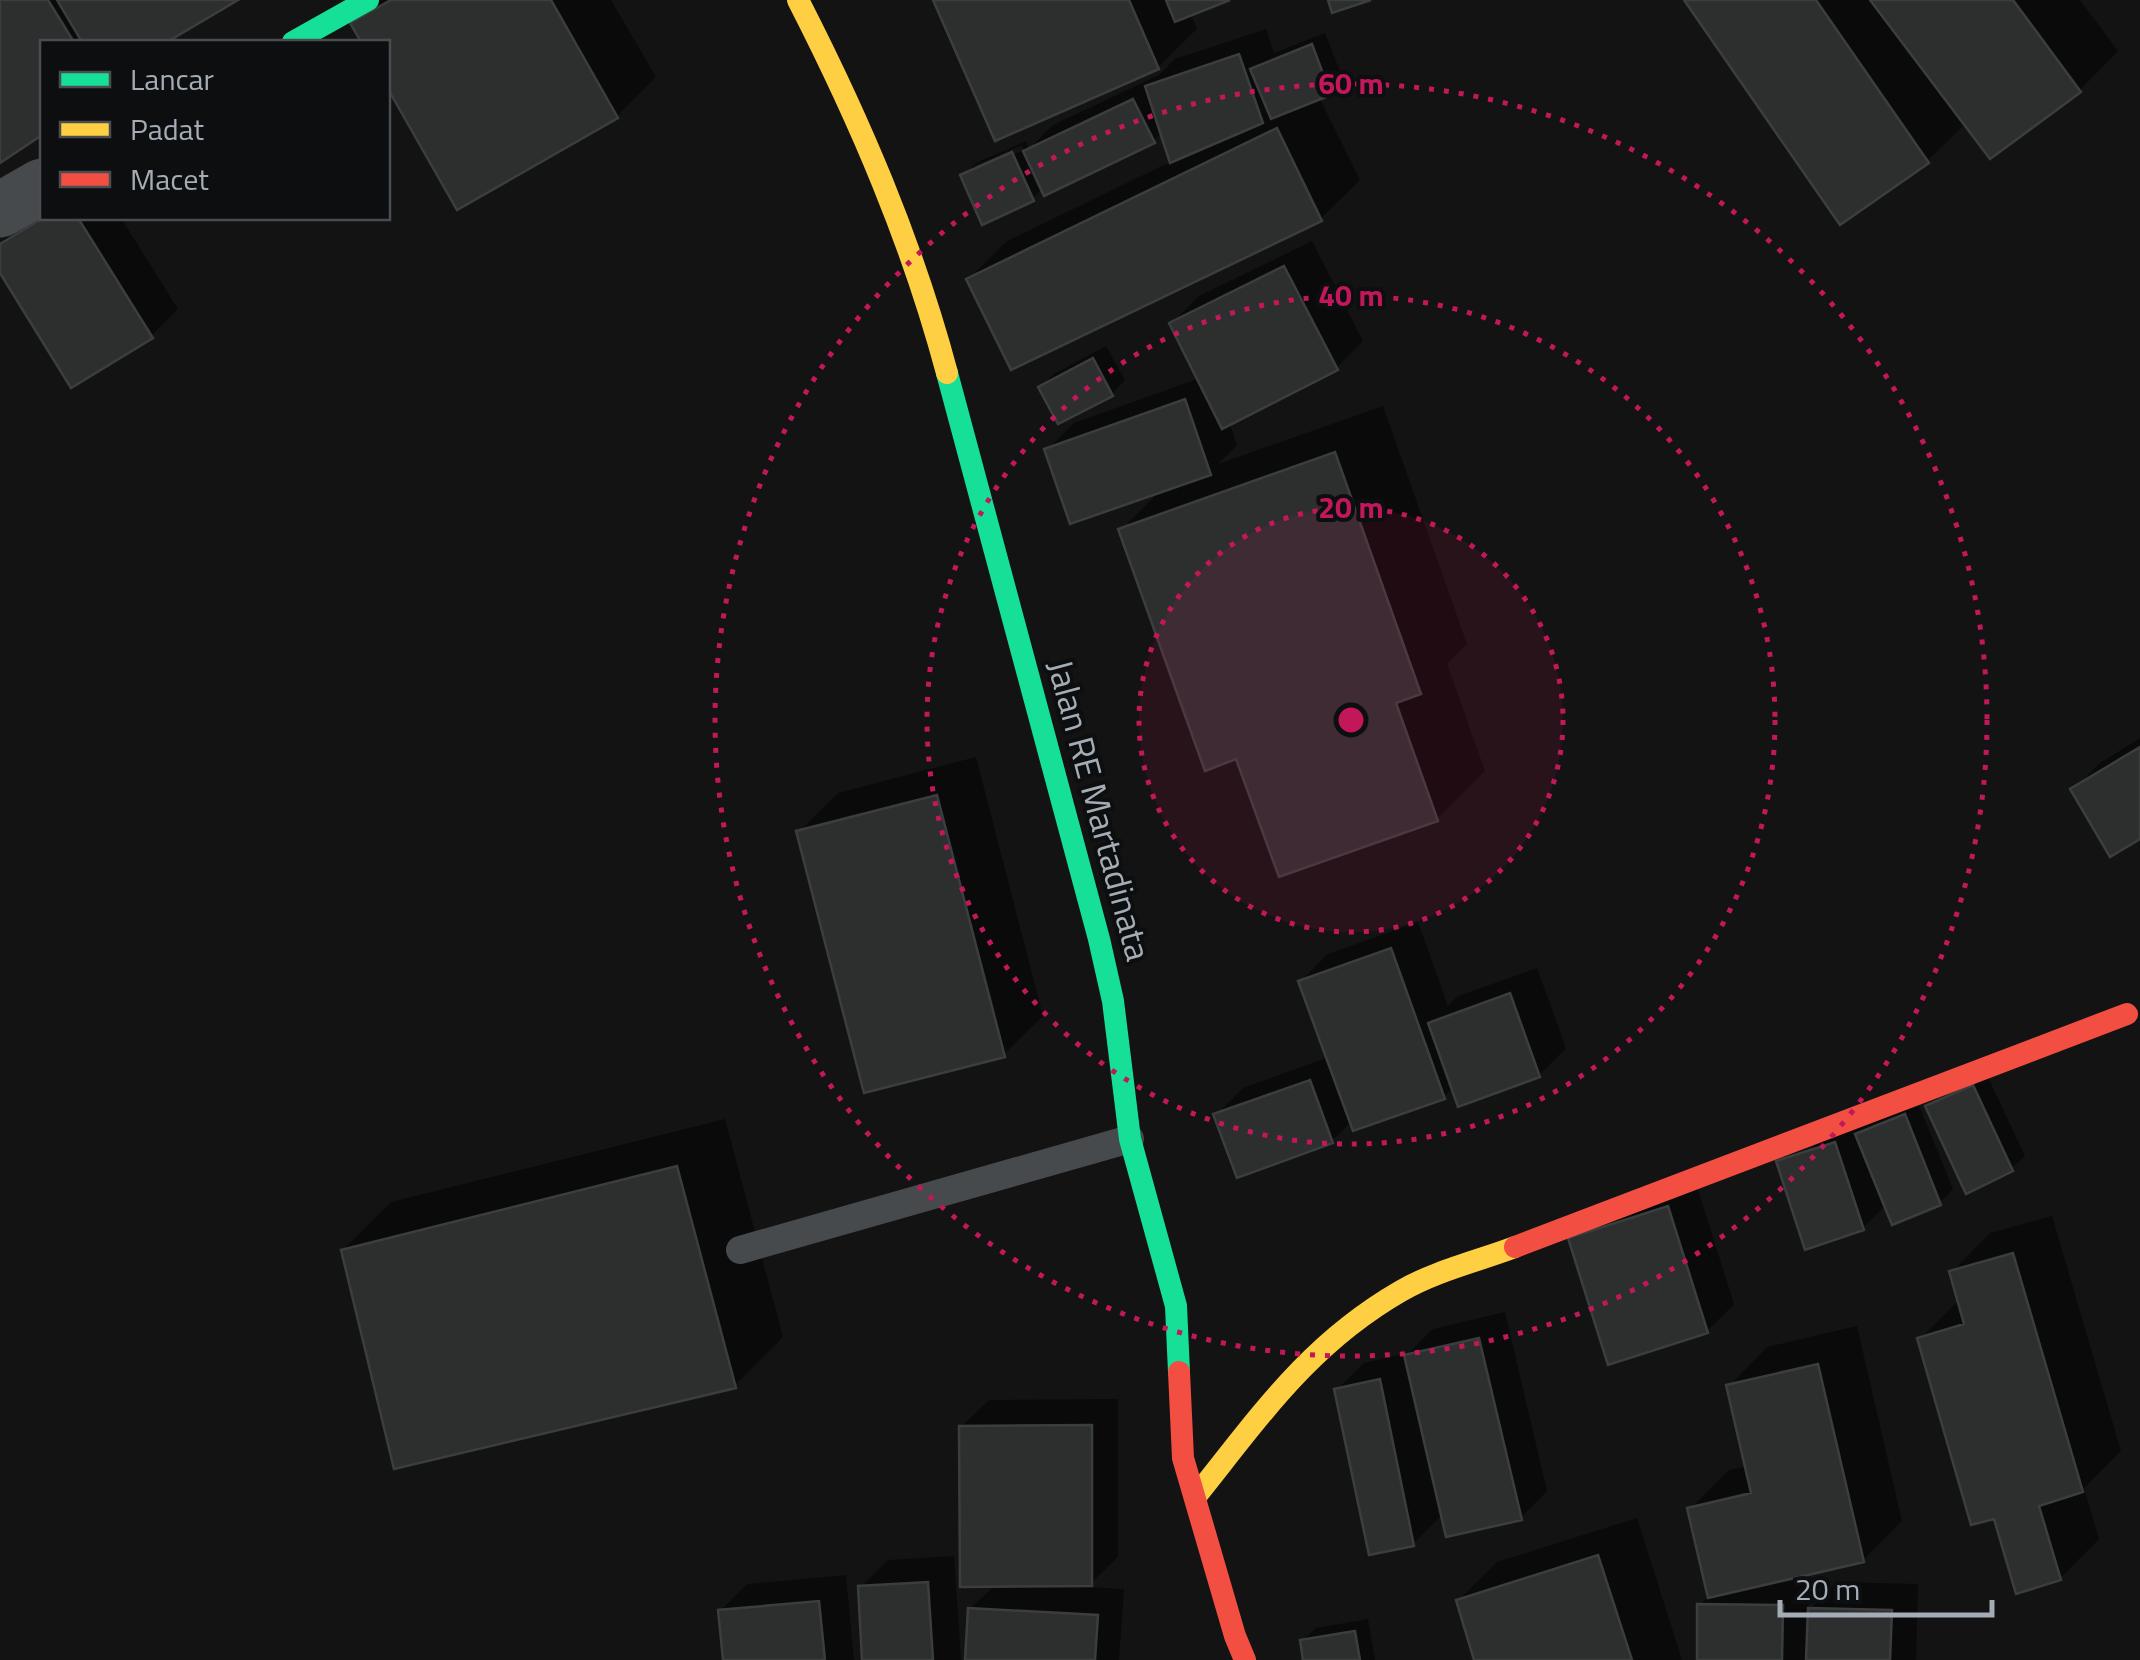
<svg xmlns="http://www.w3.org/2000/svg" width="2140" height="1660" viewBox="0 0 2140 1660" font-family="'Titillium Web',sans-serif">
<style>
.shadow{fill:#0007;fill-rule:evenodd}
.building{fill:#2d2e2e;stroke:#3b3e3f;stroke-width:2.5}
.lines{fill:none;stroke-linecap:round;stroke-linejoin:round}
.lane{stroke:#474a4c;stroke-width:28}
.street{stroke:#474a4c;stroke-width:55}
.fast{stroke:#16e098;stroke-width:22}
.slow{stroke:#ffcf43;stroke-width:22}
.jam{stroke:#f24e42;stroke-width:22}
.ring{fill:none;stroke:#c2185b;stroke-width:5;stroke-dasharray:5 10}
.labels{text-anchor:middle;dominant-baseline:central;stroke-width:8;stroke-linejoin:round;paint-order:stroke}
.street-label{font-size:35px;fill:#a4acb5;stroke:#0d0e0f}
.centre{fill:#c2185b;stroke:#0d0e0f;stroke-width:5}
.ring-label{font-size:30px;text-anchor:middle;font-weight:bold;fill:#c2185b;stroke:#0d0e0f;stroke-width:8;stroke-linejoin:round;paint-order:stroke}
</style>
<rect width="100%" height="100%" fill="#131313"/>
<!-- shadow -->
<path class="shadow" d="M0,0h233l-70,42h-121v90l-42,28z
M377,0h234l45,77 -39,39 -160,90 -69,-122v-42h-24l-11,-18z
M936,0h287l-32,15 6,14 -39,38z
M1687,0h393l38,51 -38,39 -90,66 -24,-33 -39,38z
M1266,29l8,24 51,-20 18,46 -13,13 -11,5 41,83 -39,38 -309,149 -43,-88 38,-38 165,-80 -9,-29 -10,9 -110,47 -11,11 -69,-23 13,-13 50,-22 3,8 24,-24 106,-50 16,-16zM1022,145l2,5 -49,21v-5z
M42,210v8h79l57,91 -27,27 -151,-68v-25l17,-17z
M1312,241l51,100 -27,27 -107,54 8,23 -19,19 165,-58 84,238 -20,20 38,107 -48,48 -200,-63 -116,-226 40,-40 -114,-40 27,-27 126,-45 -28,-55 27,-27z
M1106,346l19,34 -13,14 -71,-7 13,-13z
M2140,738v98l-67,-46 27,-27z
M976,757l67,259 -39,38 -205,-222 39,-39z
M1418,922l30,84 10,-10 79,-28 29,80 -27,27 -86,12 -9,10 -92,24 -20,20 -116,-26 27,-27 86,-31 -28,-76 27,-27z
M1986,1073l39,83 -14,13 -83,-63z
M1918,1103l35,86 -14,14 -53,2 -23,23 -57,-93z
M725,1119l58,218 -48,48 -392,-135 48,-48z
M1695,1180l39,124 -27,27 -136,-93z
M2052,1216l69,235 -37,37 15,51 -39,39 -64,-62 -76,-177 40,-40 -8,-27 38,-39z
M1505,1312l42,179 -27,27 -77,-4 -30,30 -76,-154 27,-27 45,-10 24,-24z
M1857,1326l45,195 -39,39 -74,19h20v31l28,-28 81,2 -2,76h-217l1,-55 10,-10 -20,-86 39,-39 18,-4 -18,-80 38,-39z
M1118,1399v158l-31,30 37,2 -5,71h-152l3,-51 25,-24 -34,-158 28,-27z
M1637,1518l45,142h-205l-19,-59 39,-39z
M954,1556l7,104h-96l-4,-73 27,-27z
M846,1575l8,85h-129l-5,-49 27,-27z
M1368,1619l7,41h-69l-4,-19 14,-13z"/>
<!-- building -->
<path class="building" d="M0,0h48l26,42h-32v93l-42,28z
M57,0h181l-71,42h-85z
M391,0h160l67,118 -161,92 -69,-121v-47h-27l-11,-19z
M933,0h196l30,69 -164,72z
M1166,0h64l-55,22z
M1328,0h43l-39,13z
M1684,0h132l113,163 -89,62z
M1870,0h143l68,92 -91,67z
M1312,44l19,51 -60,24 -21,-50z
M1239,54l24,69 -93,40 -25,-77z
M1133,99l22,44 -111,53 -21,-45z
M1277,128l45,93 -311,149 -45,-91z
M1012,152l22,49 -52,24 -22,-50z
M43,218h35l75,120 -82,50 -71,-115v-29z
M1284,266l54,104 -116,59 -53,-106z
M1093,358l20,38 -55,28 -20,-37z
M1185,399l26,76 -141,49 -26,-75z
M1335,452l86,242 -25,9 42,118 -159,56 -43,-118 -31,12 -87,-242z
M2140,747v92l-30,18 -40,-68z
M937,795l68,262 -141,36 -68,-262z
M1391,948l54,151 -92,32 -55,-150z
M1510,993l30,84 -82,30 -30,-84z
M1310,1080l23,63 -96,35 -24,-64z
M1973,1085l40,86 -47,23 -41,-88z
M1905,1114l36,91 -49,20 -37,-91z
M1835,1142l29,88 -59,20 -29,-89z
M677,1166l59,222 -342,81 -53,-219z
M1668,1206l40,127 -100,32 -40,-127z
M2013,1253l70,239 -44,14 22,74 -45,14 -22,-75 -23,6 -54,-187 47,-14 -15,-53z
M1479,1338l43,182 -76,17 -42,-182z
M1818,1364l46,198 -156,36 -21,-90 64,-15 -25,-108z
M1380,1379l34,167 -45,9 -35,-166z
M1092,1425v161l-132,1 -1,-161z
M1598,1555l34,105h-158l-18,-60z
M928,1582l5,78h-71l-4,-74z
M819,1601l6,59h-102l-5,-50z
M1697,1604l86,1 -1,55h-85z
M968,1608l130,7 -3,45h-130z
M1808,1608l84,2 -2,50h-84z
M1355,1631l5,29h-57l-3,-20z"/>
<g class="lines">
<!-- lane -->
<path class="lane" d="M740,1250l390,-111"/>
<!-- street -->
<path class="street" d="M0,210l42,-24"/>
<!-- fast -->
<path class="fast" d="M293,42l75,-42
M947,373l152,566 14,62 17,138 46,167 3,66"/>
<!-- slow -->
<path class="slow" d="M798,0c62,121 114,242 149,373
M1196,1496c65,-81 113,-152 205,-205 34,-20 77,-30 114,-44"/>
<!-- jam -->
<path class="jam" d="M1515,1247l612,-233
M1179,1372l4,86 52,178 10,24"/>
</g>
<!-- distance rings -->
<circle cx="1351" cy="720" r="212" fill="#c2185b" fill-opacity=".12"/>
<g class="ring">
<circle cx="1351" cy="720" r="212"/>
<circle cx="1351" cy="720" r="424"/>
<circle cx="1351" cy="720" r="636"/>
</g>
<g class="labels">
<!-- street labels -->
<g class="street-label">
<text transform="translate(1100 810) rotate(75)">Jalan RE Martadinata</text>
</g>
</g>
<circle cx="1351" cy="720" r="15" class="centre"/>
<g class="ring-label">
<text x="1351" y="94">60 m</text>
<text x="1351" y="306">40 m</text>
<text x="1351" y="518">20 m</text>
</g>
<!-- legend -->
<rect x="40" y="40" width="350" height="180" fill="#0d0e0f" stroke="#494d51" stroke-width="2.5"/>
<rect x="60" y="72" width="50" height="15" fill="#16e098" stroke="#494d51" stroke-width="2.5"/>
<text x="130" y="90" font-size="30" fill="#a4acb5">Lancar</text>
<rect x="60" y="122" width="50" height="15" fill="#ffcf43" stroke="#494d51" stroke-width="2.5"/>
<text x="130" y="140" font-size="30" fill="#a4acb5">Padat</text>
<rect x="60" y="172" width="50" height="15" fill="#f24e42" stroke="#494d51" stroke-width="2.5"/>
<text x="130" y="190" font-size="30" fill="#a4acb5">Macet</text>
<!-- scale -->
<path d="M1780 1600v15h212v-15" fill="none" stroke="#a4acb5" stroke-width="5"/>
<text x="1795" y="1600" font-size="30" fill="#a4acb5" stroke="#0d0e0f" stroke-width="8" paint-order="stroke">20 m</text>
</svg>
